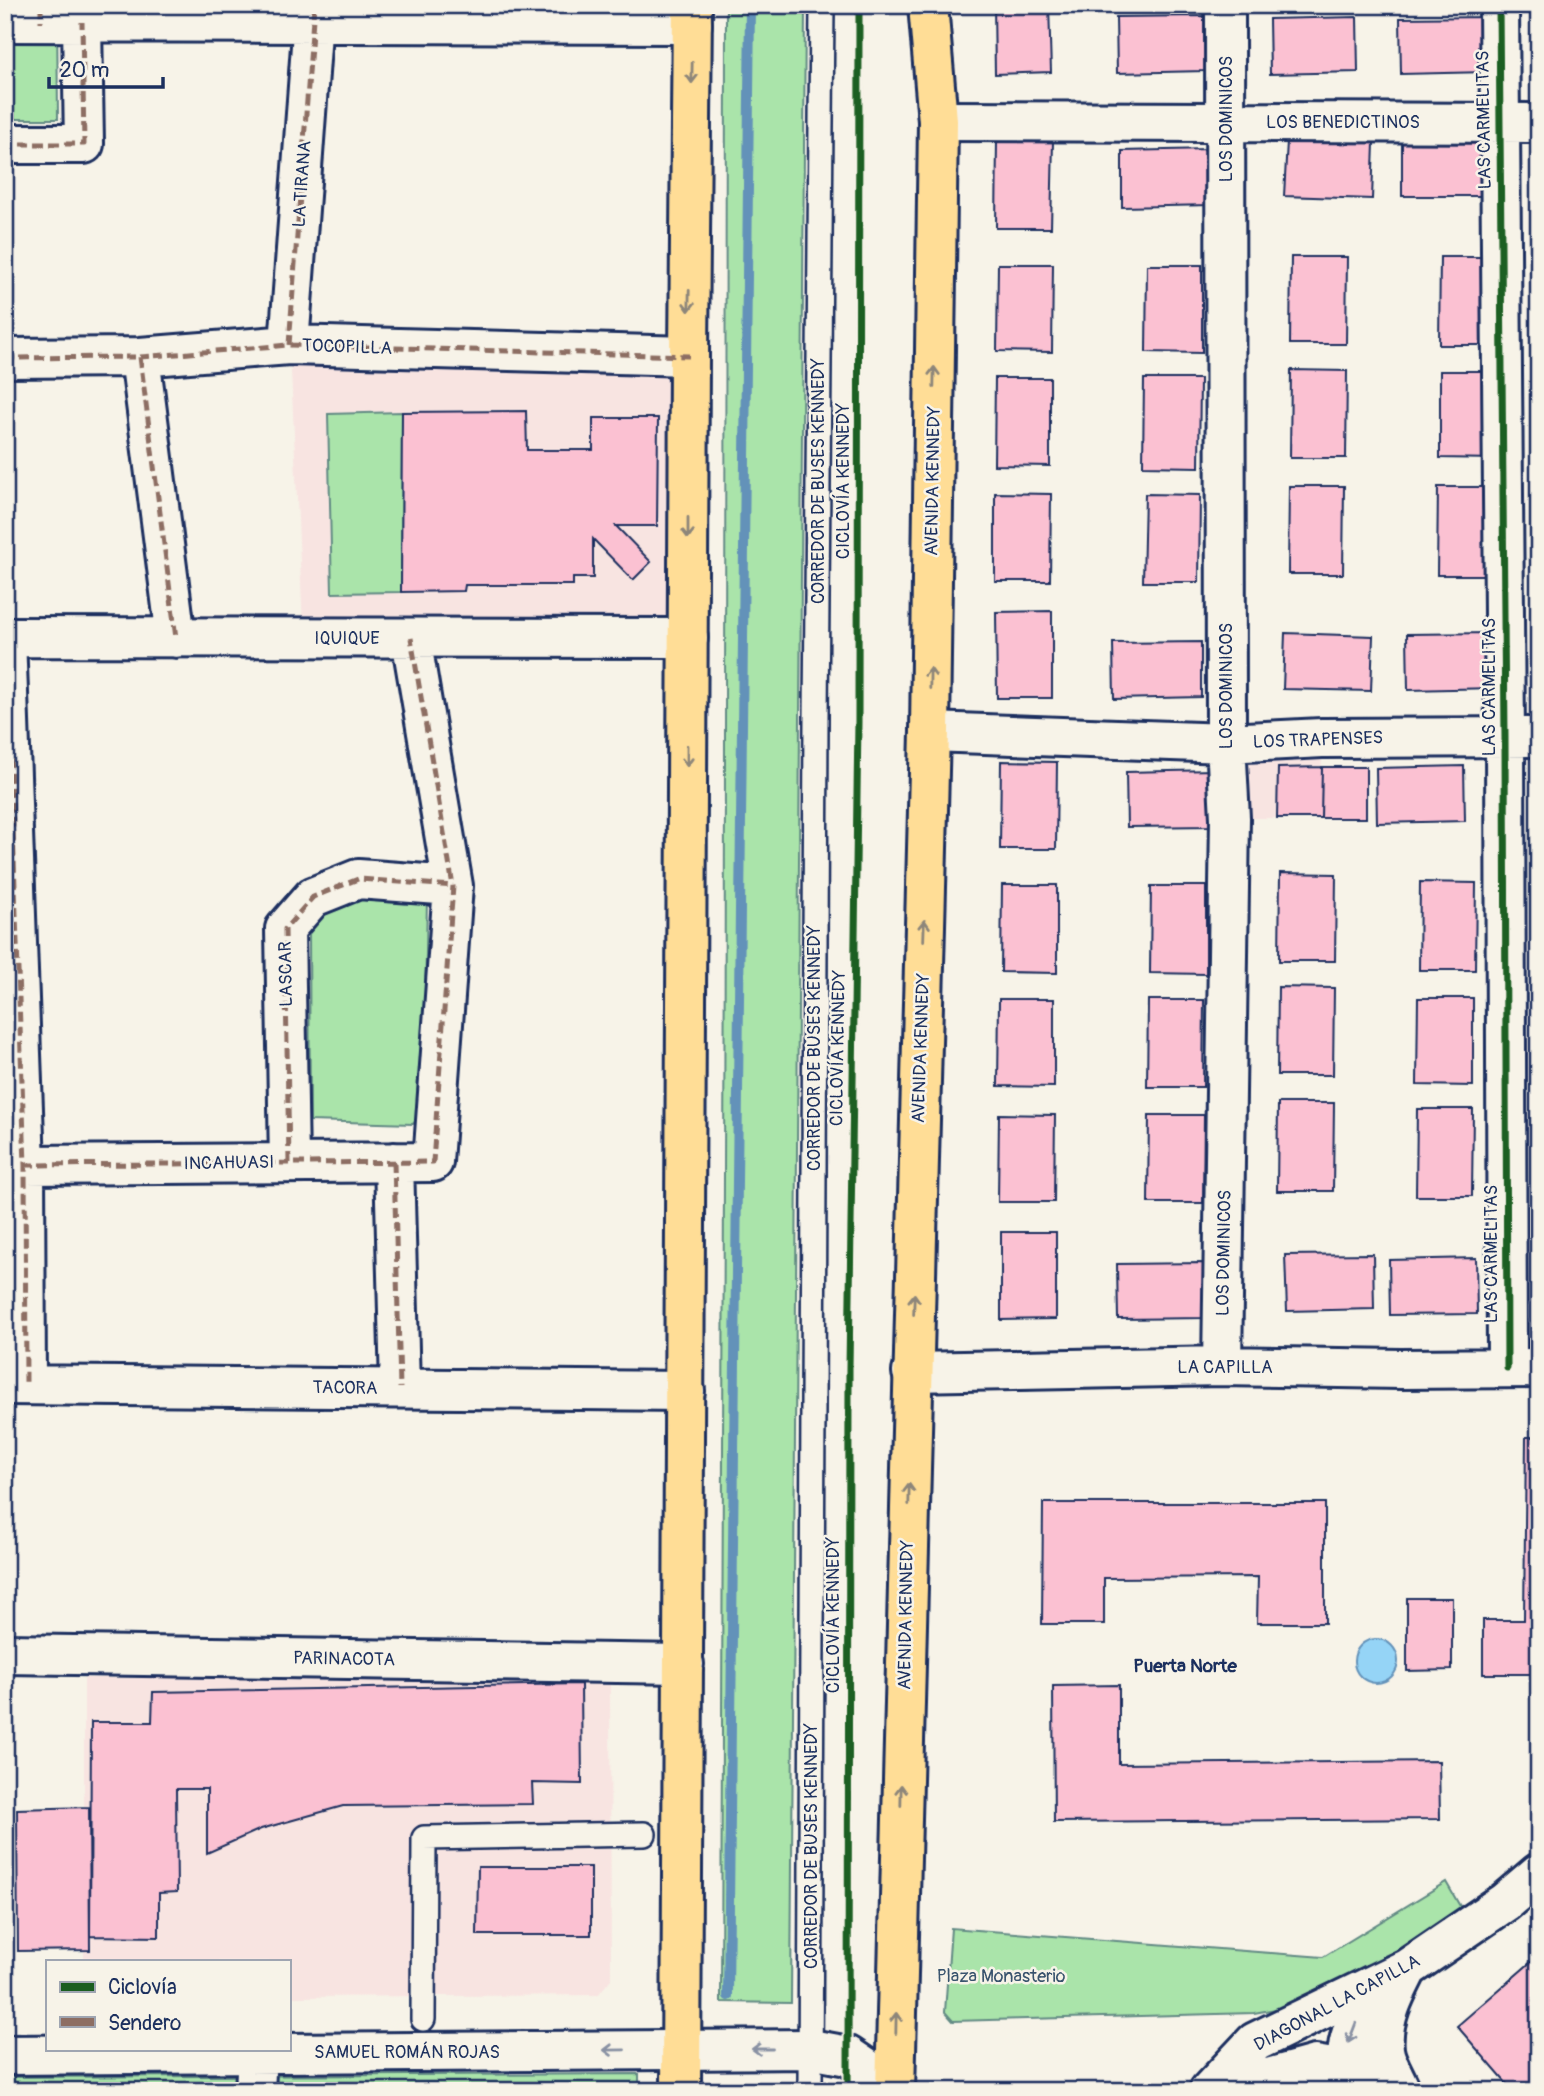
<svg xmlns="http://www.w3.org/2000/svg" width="1544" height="2096" viewBox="0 0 1544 2096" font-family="Pangolin,sans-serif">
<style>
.built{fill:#f8e4e1}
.green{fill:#aae4aa;stroke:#628a84;stroke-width:2}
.water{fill:#95d4f6;stroke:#6492b9;stroke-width:2}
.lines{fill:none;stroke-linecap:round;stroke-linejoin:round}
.stream{stroke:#6492b9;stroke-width:10}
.building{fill:#fbc1d2;stroke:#1b2f5e;stroke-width:2}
.service-casing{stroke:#1b2f5e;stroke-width:28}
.minor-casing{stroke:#1b2f5e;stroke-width:44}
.tertiary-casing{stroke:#1b2f5e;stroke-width:44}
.primary-casing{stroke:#1b2f5e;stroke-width:44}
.service{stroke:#f7f3e8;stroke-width:23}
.minor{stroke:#f7f3e8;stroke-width:38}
.tertiary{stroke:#f7f3e8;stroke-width:38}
.primary{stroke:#ffdd96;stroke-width:38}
.quiet{stroke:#8d6e63;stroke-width:5;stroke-dasharray:10 5;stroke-linecap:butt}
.cycleway-casing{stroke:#f7f3e8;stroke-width:11}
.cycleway{stroke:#1b5e20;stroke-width:7}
.oneway{stroke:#8d867a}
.oneway2{stroke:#8991a3}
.labels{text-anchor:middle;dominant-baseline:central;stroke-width:5;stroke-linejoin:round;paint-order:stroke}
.street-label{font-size:18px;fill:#1b2f5e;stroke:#f7f3e8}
.park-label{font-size:18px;fill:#38536d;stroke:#f7f3e8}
.neighbourhood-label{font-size:19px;font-weight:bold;fill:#1b2f5e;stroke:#f7f3e8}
</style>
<rect width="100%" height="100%" fill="#f7f3e8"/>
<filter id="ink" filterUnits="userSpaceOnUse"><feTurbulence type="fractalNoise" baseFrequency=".0143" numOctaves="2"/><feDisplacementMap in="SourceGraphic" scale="14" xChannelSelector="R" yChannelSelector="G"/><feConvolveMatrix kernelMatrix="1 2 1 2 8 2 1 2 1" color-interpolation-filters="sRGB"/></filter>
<g filter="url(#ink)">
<!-- built -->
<path class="built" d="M290,350l384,10 9,261 -380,5z
M1322,738l-1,80h-91l-4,-75z
M610,1675l1,304 -13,16 -309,2v-36h-205v-283z"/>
<!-- green -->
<path class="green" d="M726,5h79l-14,1998 -70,-1c1,-666 7,-1331 5,-1997z
M57,10l1,109h-53v-108z
M402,412l-1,180 -69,1 -4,-179z
M363,893l64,5 -4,214 -10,12 -103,-3 -1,-192 19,-22z
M1446,1882l15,26 -76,51 -87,46 -44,8 -301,8 -8,-9 6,-84 372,29z
M639,2074v17h-634v-14z"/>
<!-- water -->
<path class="water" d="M1354 1661a22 22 0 1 1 44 0a22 22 0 1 1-44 0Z"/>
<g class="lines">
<!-- stream -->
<path class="stream" d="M728,1996l22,-1991"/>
</g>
<!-- building -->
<path class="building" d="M994,5h55l2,67 -56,2z
M1204,16l1,55 -88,2 -1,-56z
M1357,17l1,55 -88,2 -1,-55z
M1488,17v55l-87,2 -1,-56z
M997,140l56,1 -2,87h-55z
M1402,140l88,1 -1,55h-87z
M1287,141l87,2 -2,56 -88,-3z
M1209,149l1,56 -88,2v-56z
M1291,257h56l-1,87h-56z
M1440,257h55v88h-56z
M998,264h55l-1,88 -55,-1z
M1147,265h55v88l-56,-1z
M1291,370l56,1 -1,87h-56z
M1440,371h56l-1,88 -55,-1z
M995,378h55v88l-56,-1z
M1144,379h56l-1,88 -56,-1z
M526,411l1,39h66v-32h65l-1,108h-41l35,36 -18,18 -40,-41v39h-20v7h-108l-1,6 -63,1 1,-180z
M1289,486h55l-1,88h-55z
M1438,487h55l-1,88h-55z
M995,493l56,1 -1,87h-55z
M1145,494l55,1 -1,87h-56z
M1052,611v87h-55l-1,-86z
M1285,633l88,3 -2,55 -88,-2z
M1494,633l1,55 -87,2 -1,-56z
M1201,642v55l-87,2 -1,-56z
M1001,761l56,1 -1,87h-56z
M1464,766l1,55 -88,2 -1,-55z
M1322,767h44v51h-45z
M1322,767l-1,51h-44l1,-50z
M1213,770l1,56 -87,1 -1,-55z
M1280,873l56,1 -1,87h-56z
M1420,882l56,1 -1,87h-56z
M1002,885h55v88l-56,-1z
M1151,886h55v88l-56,-1z
M1278,987l56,1 -1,87h-56z
M1418,998h55v88l-56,-1z
M999,999h55v88l-56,-1z
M1148,1000h56l-1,87h-56z
M1278,1103h56l-1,88h-56z
M1417,1109h56l-1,87h-56z
M999,1114l56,1 -1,87h-56z
M1149,1115h55l-1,88h-55z
M1001,1232h55v87l-55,1z
M1373,1254l1,55 -87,2 -2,-56z
M1476,1258l1,56 -87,1 -1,-55z
M1205,1263l1,55 -88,1 -1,-55z
M1526,1437h13v237h-56v-54h41z
M1043,1503h282v120h-68l1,-46 -154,1v46h-62z
M1407,1598h45v72l-45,1z
M581,1684l1,100 -50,-1 1,21 -190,2 -82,23 -54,24v-64h-31l1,103 -18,1v44l-69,-1 1,-214h61l1,-30z
M1119,1685v79l320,-3 1,58 -386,3 -1,-136z
M89,1807l1,143 -72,1 -1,-142z
M478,1867h113v68h-114z
M1539,1955v132l-4,4h-22l-56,-65z"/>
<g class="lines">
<!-- service casing -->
<g class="service-casing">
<path id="service" d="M423,2019l1,-181 220,-4
M810,2091l6,-1374 6,-712"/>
</g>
<!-- minor casing -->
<g class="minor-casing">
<path id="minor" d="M1499,5l6,732 2,631
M5,22l687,2
M938,121l601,2
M5,144h79l-2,-122
M289,345l25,-340
M140,357l36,281
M5,358l135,-1 149,-12 400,11
M5,637l683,1
M6,637l19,528 1,220
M930,732l296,11 96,-5 217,-1
M394,1162l6,226
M289,1163l-4,-234 28,-32 45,-18 95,7
M25,1165l408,-3 20,-276 -42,-248
M1222,1366l8,-548 -4,-75 -1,-738
M912,1372l310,-6 179,3 138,-1
M5,1385l680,6
M5,1654l679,10"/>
</g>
<!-- tertiary casing -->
<g class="tertiary-casing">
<path id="tertiary" d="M5,2055l805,-6 38,7 22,15 21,20
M1349,2071c-8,-36 15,-67 41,-88
M255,2091l2,-39
M1209,2091l46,-49 153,-74 97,-66 34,-29
M1221,2091l94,-26 34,6 27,9 16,11
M1401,2091c-5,-13 -16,-29 -17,-42 -3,-29 11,-56 24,-81"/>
</g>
<!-- primary casing -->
<g class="primary-casing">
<path id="primary" d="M681,2091l8,-1735 3,-351
M895,2091l35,-1359 8,-611 -10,-116"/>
</g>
<!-- service -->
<use href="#service" class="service"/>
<!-- minor -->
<use href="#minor" class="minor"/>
<!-- tertiary -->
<use href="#tertiary" class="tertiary"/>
<!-- primary -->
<use href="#primary" class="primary"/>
<!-- quiet -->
<path class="quiet" d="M41,5v17
M5,144h79l-2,-122
M289,345l25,-340
M140,357l36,281
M5,358l135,-1 149,-12 400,11
M6,637l19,528 1,220
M394,1162l6,226
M289,1163l-4,-234 28,-32 45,-18 95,7
M25,1165l408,-3 20,-276 -42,-248"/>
<!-- cycleway casing -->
<g class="cycleway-casing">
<path id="cycleway" d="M1499,5l6,732 2,631
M848,2091l1,-722 9,-647 1,-717"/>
</g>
<!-- cycleway -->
<use href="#cycleway" class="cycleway"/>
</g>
<!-- one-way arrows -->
<defs><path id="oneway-shaft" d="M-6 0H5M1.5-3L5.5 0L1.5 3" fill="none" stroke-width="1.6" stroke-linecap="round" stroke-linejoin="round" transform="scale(1.75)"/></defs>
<g class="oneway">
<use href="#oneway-shaft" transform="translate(692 73) rotate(91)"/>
<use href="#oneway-shaft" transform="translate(689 301) rotate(91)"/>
<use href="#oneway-shaft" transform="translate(934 377) rotate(-89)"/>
<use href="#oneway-shaft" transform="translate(688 528) rotate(90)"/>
<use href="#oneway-shaft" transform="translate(930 678) rotate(-89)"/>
<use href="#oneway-shaft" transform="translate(687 756) rotate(90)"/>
<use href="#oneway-shaft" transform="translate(924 930) rotate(-88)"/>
<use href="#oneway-shaft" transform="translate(914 1304) rotate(-88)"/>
<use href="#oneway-shaft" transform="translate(909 1494) rotate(-89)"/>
<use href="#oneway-shaft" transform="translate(901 1795) rotate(-89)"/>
<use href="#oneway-shaft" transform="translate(896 2023) rotate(-89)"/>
</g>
<g class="oneway2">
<use href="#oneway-shaft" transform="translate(1352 2033) rotate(111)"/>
<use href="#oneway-shaft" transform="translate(762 2049) rotate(-180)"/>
<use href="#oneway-shaft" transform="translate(614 2050) rotate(179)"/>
</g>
</g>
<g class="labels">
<!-- street labels -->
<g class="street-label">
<text transform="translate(1226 119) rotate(-90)">LOS DOMINICOS</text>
<text transform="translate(1484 120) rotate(-91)">LAS CARMELITAS</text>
<text x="1343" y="122">LOS BENEDICTINOS</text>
<text transform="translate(302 184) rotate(-86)">LA TIRANA</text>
<text transform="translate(347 347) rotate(2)">TOCOPILLA</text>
<text transform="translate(818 481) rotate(-90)">CORREDOR DE BUSES KENNEDY</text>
<text transform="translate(843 481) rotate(-90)">CICLOVÍA KENNEDY</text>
<text transform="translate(933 481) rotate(-89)">AVENIDA KENNEDY</text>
<text x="347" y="638">IQUIQUE</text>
<text transform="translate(1226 686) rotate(-90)">LOS DOMINICOS</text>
<text transform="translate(1489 687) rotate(-90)">LAS CARMELITAS</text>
<text transform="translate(1318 740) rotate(-2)">LOS TRAPENSES</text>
<text transform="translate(286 974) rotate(-91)">LASCAR</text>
<text transform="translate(814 1048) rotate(-90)">CORREDOR DE BUSES KENNEDY</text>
<text transform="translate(838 1048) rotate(-89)">CICLOVÍA KENNEDY</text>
<text transform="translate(921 1048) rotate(-88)">AVENIDA KENNEDY</text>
<text transform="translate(229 1163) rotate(-1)">INCAHUASI</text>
<text transform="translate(1224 1253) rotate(-89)">LOS DOMINICOS</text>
<text transform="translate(1491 1254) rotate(-90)">LAS CARMELITAS</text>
<text x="1225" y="1367">LA CAPILLA</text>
<text transform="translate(345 1388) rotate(1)">TACORA</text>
<text transform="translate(833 1615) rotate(-90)">CICLOVÍA KENNEDY</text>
<text transform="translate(906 1615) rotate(-89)">AVENIDA KENNEDY</text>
<text transform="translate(344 1659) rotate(1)">PARINACOTA</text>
<text transform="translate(811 1846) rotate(-90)">CORREDOR DE BUSES KENNEDY</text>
<text transform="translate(1337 2003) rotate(-28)">DIAGONAL LA CAPILLA</text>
<text x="407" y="2052">SAMUEL ROMÁN ROJAS</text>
</g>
<!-- park labels -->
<g class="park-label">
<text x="1001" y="1976">Plaza Monasterio</text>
</g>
<!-- neighbourhood labels -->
<g class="neighbourhood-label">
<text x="1185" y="1666">Puerta Norte</text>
</g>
</g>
<!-- margin -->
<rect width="1544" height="2096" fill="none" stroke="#f7f3e8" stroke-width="28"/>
<rect x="14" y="14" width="1516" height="2068" fill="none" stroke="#1b2f5e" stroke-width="2.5" filter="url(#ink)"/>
<!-- legend -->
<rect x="46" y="1960" width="245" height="91" fill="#f7f3e8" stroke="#9fa5b1" stroke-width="2"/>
<rect x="60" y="1982" width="35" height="10" fill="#1b5e20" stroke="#9fa5b1" stroke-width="2"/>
<text x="108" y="1994" font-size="21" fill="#1b2f5e">Ciclovía</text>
<rect x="60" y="2017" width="35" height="10" fill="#8d6e63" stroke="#9fa5b1" stroke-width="2"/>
<text x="108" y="2030" font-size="21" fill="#1b2f5e">Sendero</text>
<!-- scale -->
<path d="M49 77v10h114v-10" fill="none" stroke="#1b2f5e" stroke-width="3.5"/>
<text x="60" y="77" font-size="21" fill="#1b2f5e" stroke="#f7f3e8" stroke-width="5" paint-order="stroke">20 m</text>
</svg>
